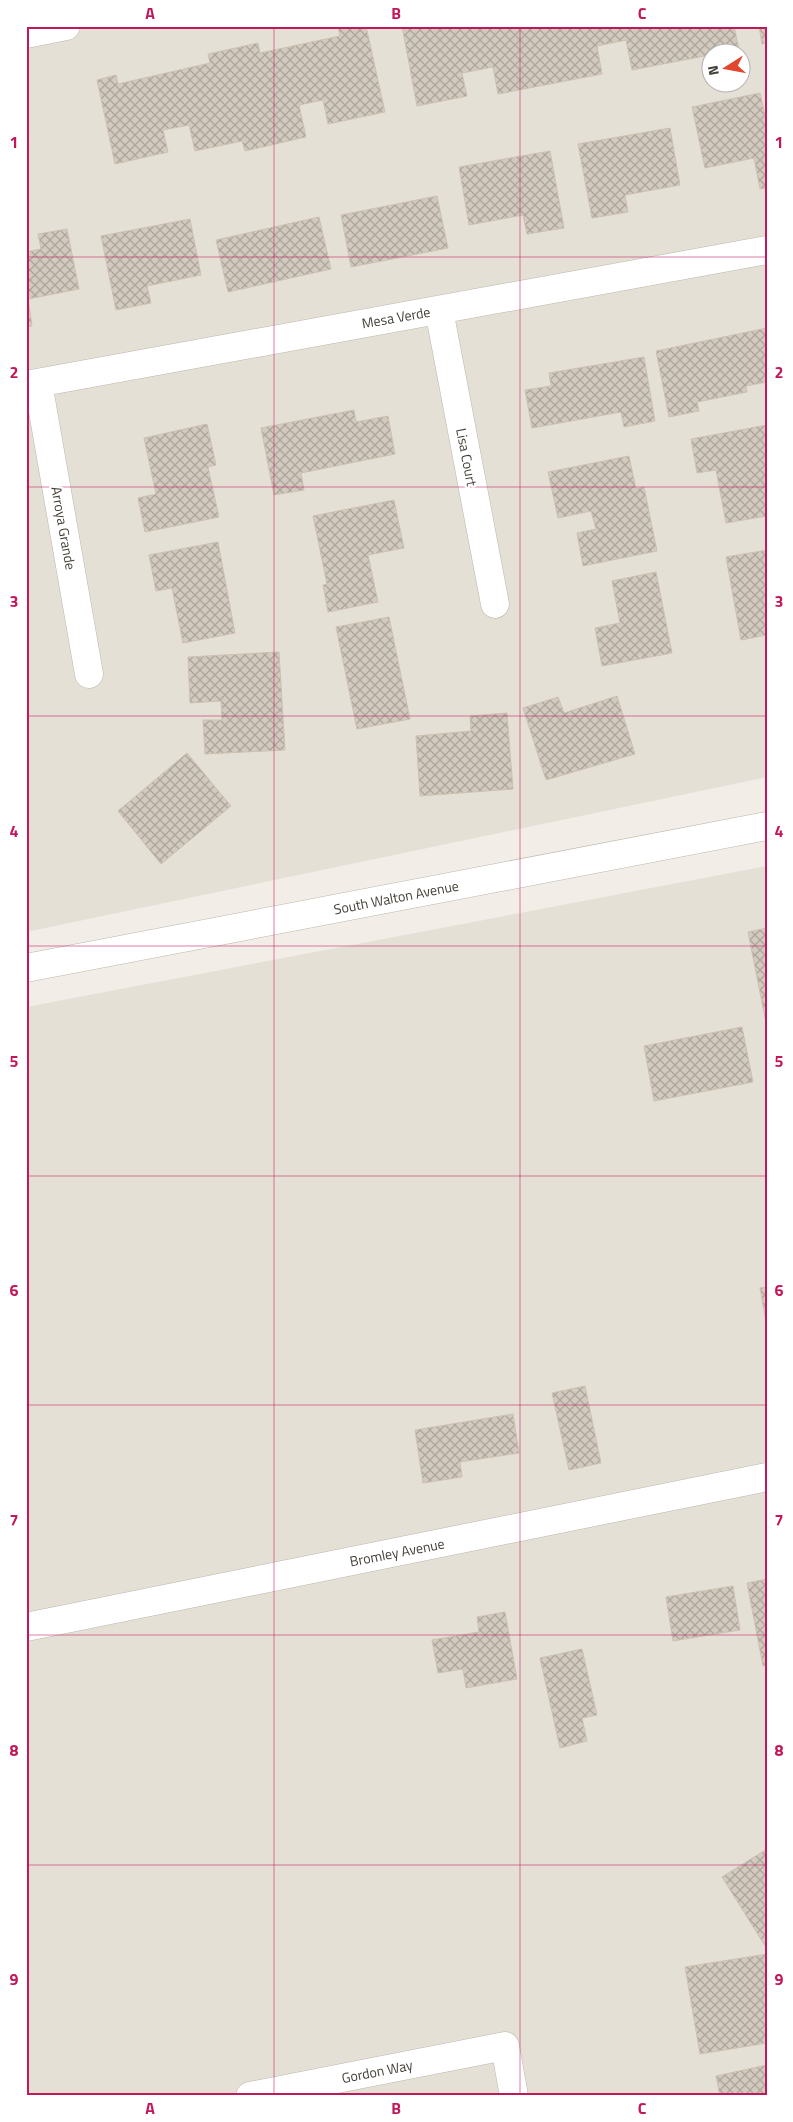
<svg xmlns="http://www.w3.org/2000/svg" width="793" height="2122" viewBox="0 0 793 2122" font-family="'Titillium Web',sans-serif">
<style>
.residential{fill:#e5e0d6;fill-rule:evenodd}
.building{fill:url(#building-cross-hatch);stroke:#ccc1b2}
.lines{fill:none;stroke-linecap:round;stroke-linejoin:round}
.minor-casing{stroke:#bcb6ab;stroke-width:29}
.tertiary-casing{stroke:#bcb6ab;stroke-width:29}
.minor{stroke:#fff;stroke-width:28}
.tertiary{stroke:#fff;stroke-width:28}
.grid{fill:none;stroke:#c2185b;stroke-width:1;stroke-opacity:0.55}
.labels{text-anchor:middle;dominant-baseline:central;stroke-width:4.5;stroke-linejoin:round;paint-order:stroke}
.street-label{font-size:14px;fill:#443f37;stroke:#fff}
.neatline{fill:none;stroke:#c2185b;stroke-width:2}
.grid-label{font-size:16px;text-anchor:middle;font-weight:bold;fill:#c2185b}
</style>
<defs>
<pattern id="building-cross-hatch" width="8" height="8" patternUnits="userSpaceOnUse" patternTransform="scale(1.25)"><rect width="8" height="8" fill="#d2cabe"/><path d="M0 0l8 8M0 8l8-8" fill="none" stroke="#aca59b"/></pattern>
</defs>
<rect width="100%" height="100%" fill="#f2eee7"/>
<!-- residential -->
<path class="residential" d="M26,26h741v751l-741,155zM710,52h30v30h-30z
M767,866v1230h-741v-1089z"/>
<!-- building -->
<path class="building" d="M338,26h28l19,86 -57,12 -5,-24 -24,5 7,32 -61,14 -3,-10 -47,10 -6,-26 -26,5 5,22 -53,12 -18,-84 19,-5 2,9 92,-21 -2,-9 50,-11 2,10 80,-17z
M402,26h332l5,23 -29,3v3l-78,15 -6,-30 -29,6 5,28 -104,20 -5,-27 -31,6 5,23 -50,10z
M759,26h8v17l-5,1z
M760,93l7,31v64l-7,1 -6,-31 -49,10 -13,-61z
M670,128l10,57 -55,10 3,17 -36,6 -14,-74z
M550,151l14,77 -37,6 -4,-19 -54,10 -10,-58z
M437,196l11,52 -97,19 -10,-52z
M319,217l12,52 -103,23 -12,-52z
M190,219l11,56 -54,11 4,17 -35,7 -15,-74z
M67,229l12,60 -51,10 4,27 -6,1v-75l15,-3 -3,-15z
M767,328v54l-21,4 1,6 -50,10 2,9 -30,6 -13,-66z
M644,357l11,64 -31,6 -3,-15 -89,16 -7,-38 26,-4 -2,-13z
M354,410l2,12 32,-6 7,38 -94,19 3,17 -30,5 -13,-67z
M207,424l9,41 -8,2 11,50 -74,15 -7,-34 18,-4 -12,-56z
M767,425v91l-41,7 -10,-53 -19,3 -6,-34z
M629,456l7,33 8,-2 13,64 -74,15 -6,-33 19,-4 -5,-18 -33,7 -10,-46z
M394,500l10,48 -36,7 10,47 -50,10 -5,-27 4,-1 -14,-68z
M218,542l17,91 -52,10 -11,-55 -16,3 -7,-36z
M767,550v85l-26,5 -15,-83z
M656,572l16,81 -70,13 -7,-38 25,-5 -8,-42z
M389,617l21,102 -53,10 -21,-102z
M279,652l6,98 -80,4 -2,-34h19l-1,-19 -31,2 -2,-46z
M617,696l18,58 -89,26 -23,-72 35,-11 6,16z
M507,713l6,76 -93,7 -4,-60 55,-5 -1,-15z
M187,753l44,53 -70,58 -43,-53z
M767,928v100l-19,-96z
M742,1027l11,55 -99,19 -10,-55z
M767,1287v41l-7,-40z
M585,1386l16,77 -32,7 -17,-77z
M513,1414l6,39 -59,9 2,15 -39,6 -8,-53z
M767,1579v86l-4,1 -16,-83z
M733,1586l7,44 -67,11 -7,-44z
M505,1612l12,67 -51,9 -3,-19 -25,4 -6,-33 47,-8 -2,-15z
M582,1649l15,66 -15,3 5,23 -27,7 -20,-90z
M767,1849v100l-45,-72z
M767,1954v89l-67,11 -15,-87z
M767,2065v31h-47l-4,-20z"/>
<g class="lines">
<!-- minor casing -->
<g class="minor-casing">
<path id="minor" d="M26,34l40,-8
M439,310l56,294
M38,383l51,291
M26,385l741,-135
M26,1627l741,-150
M250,2096l255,-50 9,50"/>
</g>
<!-- tertiary casing -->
<g class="tertiary-casing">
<path id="tertiary" d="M26,968l741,-142"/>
</g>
<!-- minor -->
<use href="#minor" class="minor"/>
<!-- tertiary -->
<use href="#tertiary" class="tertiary"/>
</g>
<!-- grid -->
<path class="grid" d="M274,26v2070M520,26v2070M26,257h741M26,487h741M26,716h741M26,946h741M26,1176h741M26,1405h741M26,1635h741M26,1865h741"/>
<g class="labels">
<!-- street labels -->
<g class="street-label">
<text transform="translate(396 317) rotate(-10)">Mesa Verde</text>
<text transform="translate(467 457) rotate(79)">Lisa Court</text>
<text transform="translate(64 528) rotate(80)">Arroya Grande</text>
<text transform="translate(396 897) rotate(-11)">South Walton Avenue</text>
<text transform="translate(397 1552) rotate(-11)">Bromley Avenue</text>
<text transform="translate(377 2071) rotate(-11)">Gordon Way</text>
</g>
</g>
<!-- border -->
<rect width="793" height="2122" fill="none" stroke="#ffffff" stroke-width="55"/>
<!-- north arrow -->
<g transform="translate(726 68) rotate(259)"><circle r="24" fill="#ffffff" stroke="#b4b2af"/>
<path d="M0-4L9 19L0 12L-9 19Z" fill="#e3462d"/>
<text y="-8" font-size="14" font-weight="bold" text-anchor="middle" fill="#443f37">N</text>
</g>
<rect x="28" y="28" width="738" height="2066" class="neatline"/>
<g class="grid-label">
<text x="150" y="19">A</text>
<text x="396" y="19">B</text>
<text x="642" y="19">C</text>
<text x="14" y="148">1</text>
<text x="779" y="148">1</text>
<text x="14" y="378">2</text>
<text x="779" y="378">2</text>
<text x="14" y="607">3</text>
<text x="779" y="607">3</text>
<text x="14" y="837">4</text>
<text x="779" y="837">4</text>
<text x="14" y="1067">5</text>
<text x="779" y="1067">5</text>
<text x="14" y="1296">6</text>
<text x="779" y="1296">6</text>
<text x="14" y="1526">7</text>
<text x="779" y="1526">7</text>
<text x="14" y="1756">8</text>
<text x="779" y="1756">8</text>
<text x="14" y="1985">9</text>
<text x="779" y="1985">9</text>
<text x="150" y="2114">A</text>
<text x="396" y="2114">B</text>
<text x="642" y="2114">C</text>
</g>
</svg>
